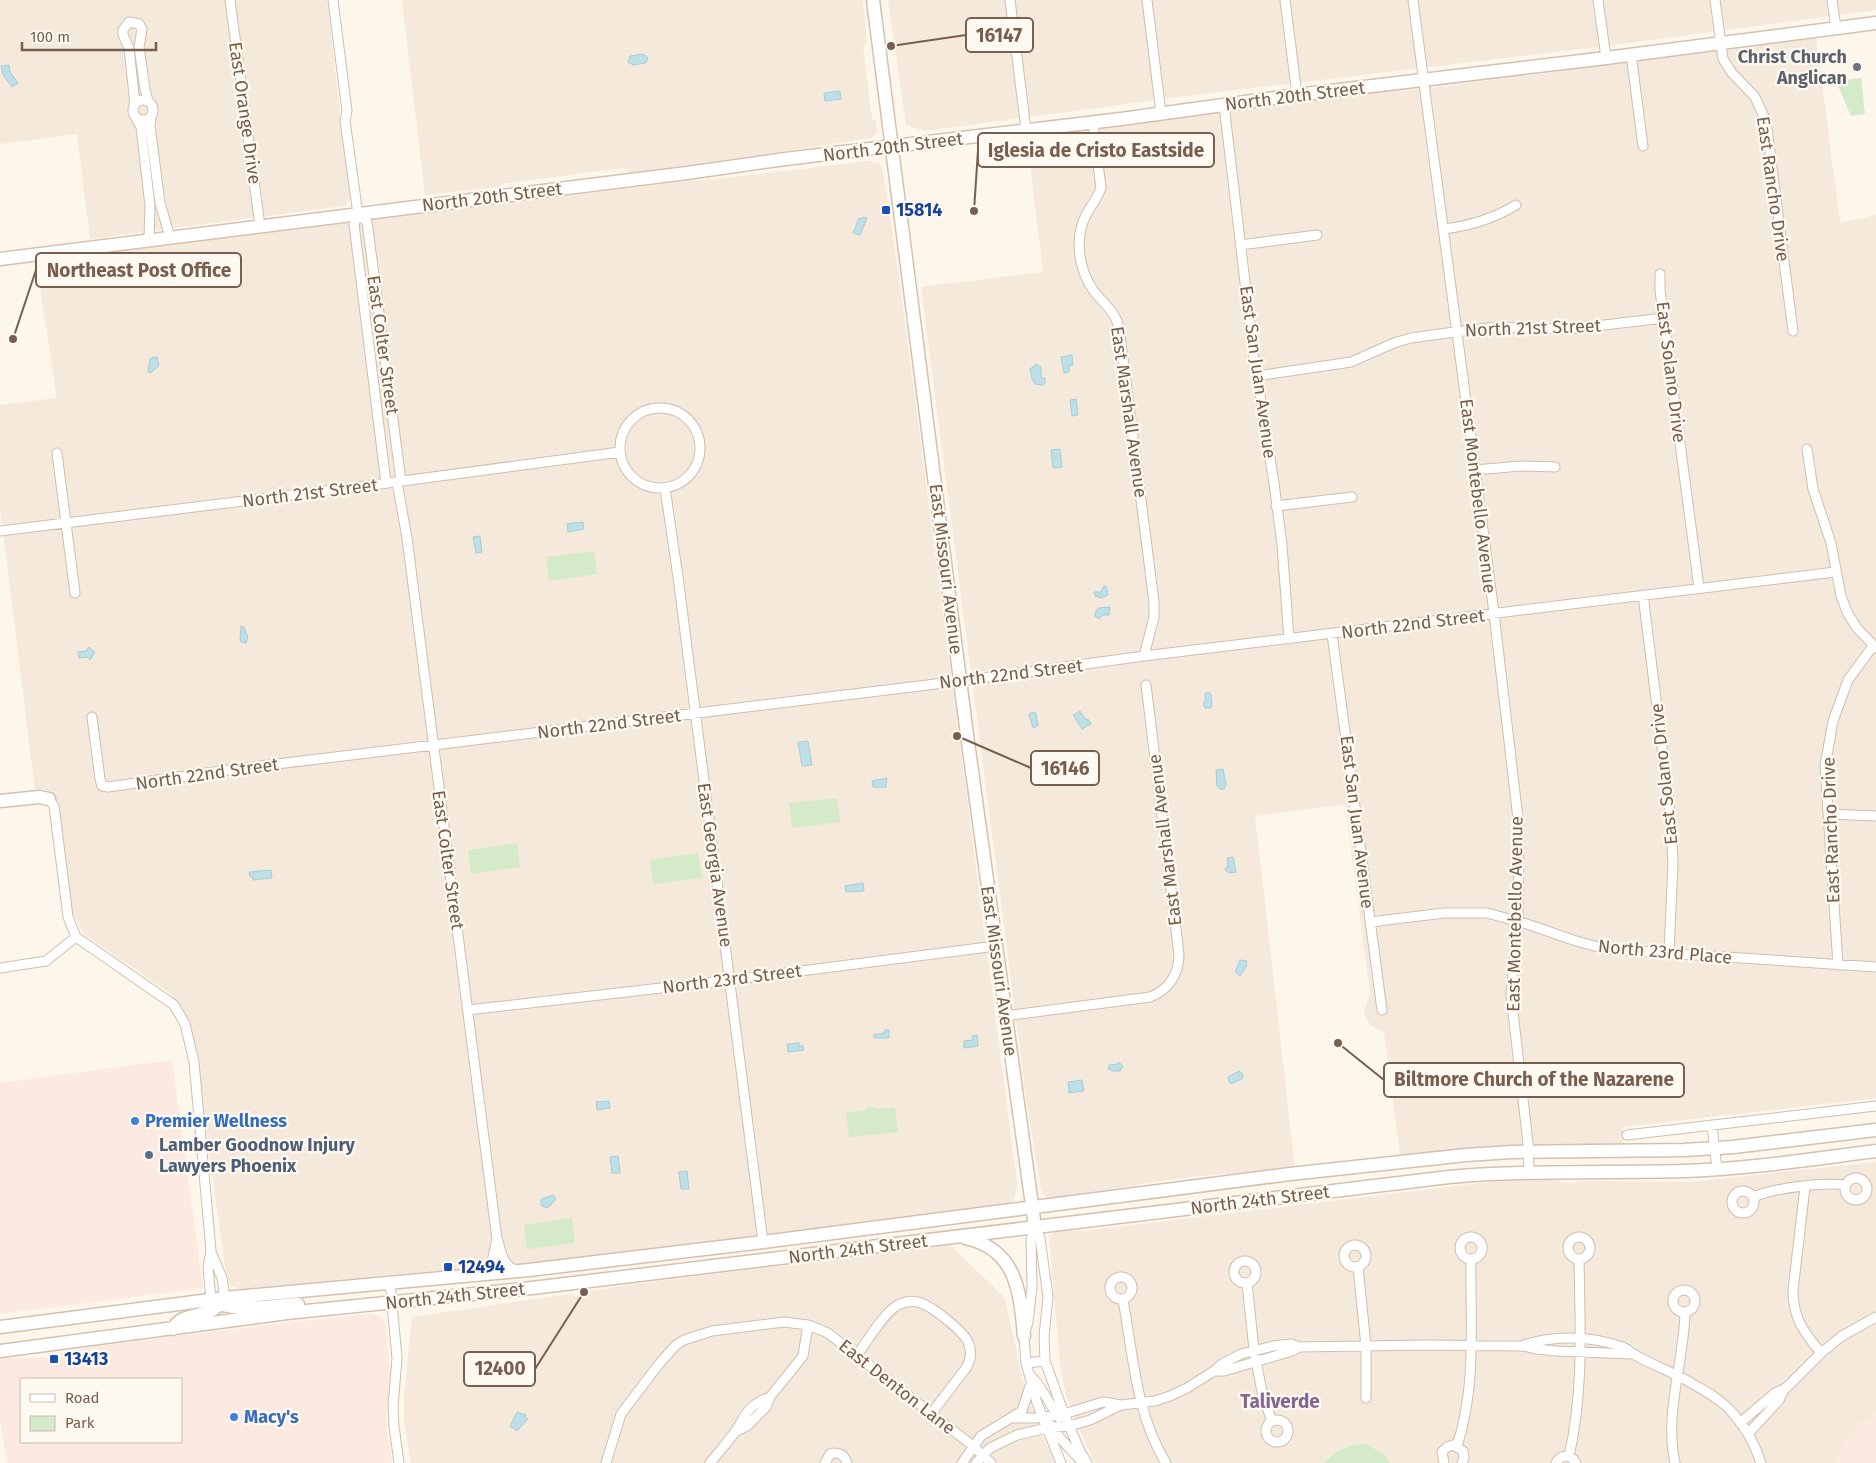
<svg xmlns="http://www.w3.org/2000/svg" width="1876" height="1463" viewBox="0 0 1876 1463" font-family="'Fira Sans',sans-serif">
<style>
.residential{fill:#f4e9da}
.commercial{fill:#fce9df;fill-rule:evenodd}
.green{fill:#d5eac9}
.water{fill:#bfdfe6;stroke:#a6ced8}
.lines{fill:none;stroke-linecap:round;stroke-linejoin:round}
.street-casing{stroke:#cebfb0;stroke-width:11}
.secondary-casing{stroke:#d4c1b0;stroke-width:15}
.street{stroke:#fff;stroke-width:9}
.secondary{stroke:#fff;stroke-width:12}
.worship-dot{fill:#6b7280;stroke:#fefaf2;stroke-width:2}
.transit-dot{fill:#1a4fb4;stroke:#fefaf2;stroke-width:2}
.shop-dot{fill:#3f7fe0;stroke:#fefaf2;stroke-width:2}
.service-dot{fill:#5c6f8a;stroke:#fefaf2;stroke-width:2}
.labels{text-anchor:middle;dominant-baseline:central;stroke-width:4.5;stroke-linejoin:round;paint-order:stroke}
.worship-label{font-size:18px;font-weight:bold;fill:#5b616d;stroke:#fefaf2;text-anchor:end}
.street-label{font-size:18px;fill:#775e4e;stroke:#fefaf2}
.transit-label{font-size:18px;font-weight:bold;fill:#164399;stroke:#fefaf2;text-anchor:start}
.shop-label{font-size:18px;font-weight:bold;fill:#366cbe;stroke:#fefaf2;text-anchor:start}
.service-label{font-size:18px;font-weight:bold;fill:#4e5e75;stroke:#fefaf2;text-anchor:start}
.neighbourhood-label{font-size:19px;font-weight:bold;fill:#856692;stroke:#fefaf2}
.leader{fill:none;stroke:#775e4e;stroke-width:2}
.callout-dot{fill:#775e4e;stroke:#fefaf2;stroke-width:2}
.callout{fill:#fefaf2;stroke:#775e4e;stroke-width:2}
.callout-label{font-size:19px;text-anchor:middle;font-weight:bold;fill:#775e4e}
</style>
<rect width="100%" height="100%" fill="#fcf6eb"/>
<!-- residential -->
<path class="residential" d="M0,0h327l23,199 -4,7h-3l-253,33 -13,-105 -77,10z
M402,0h461l4,43 -4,5 9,71 4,2 1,11 -5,6 -114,17 -129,18 -6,-5 -122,16v3l-76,8z
M888,0h988v10l-286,38 -405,48 -261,35 -18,-6z
M1816,37l24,186 36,-8v883l-254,29 2,17 -146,4 -78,7 -16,-123 -14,-7 -6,-13 6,-19 -25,-189 -90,12 40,353 -108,8 -139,22 -6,-6 -13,-74 -108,-832 122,-15 -17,-142 422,-44z
M868,161l11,2 4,8 17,113 117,899 -2,14 -2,4 -10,5 -423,53 -181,15 -157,15 -11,-3 -4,-6 -34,-244 -13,-29 -9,-13 -87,-60 -12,-22 -13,-109 -4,-7 -6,-4 -5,-3 -9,1 -35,-283v-102l57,-7 -21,-137 654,-80 36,-3z
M1876,1162v251l-33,33 -6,17h-447l-2,-4 -22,-15 -22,3 -6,5 -8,3 -7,8h-229l-28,-67 -6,-32 -11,-127 7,-6h27l398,-48 46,-3h32l1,3h17l1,-2 112,1z
M950,1245l55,53 18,84 22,60 11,21h-645l-7,-43v-21l8,-82 130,-19 31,-4 2,3 13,-3 2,-3 60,-9z"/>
<!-- commercial -->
<path class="commercial" d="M172,1060l31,228 -203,26v-231z
M370,1314l11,2 5,9 4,48 -4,50 6,40h-385l-7,-43v-61l2,-1h37l19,-2 25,-8 191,-24zM21,1379h160v63h-160z
M1876,1413v50h-39l6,-17 15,-25 9,1z"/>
<!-- green -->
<path class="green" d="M1861,78l4,36 -14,2 -15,-35z
M594,551l3,23 -48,7 -3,-24z
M837,798l3,24 -48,6 -3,-25z
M517,843l3,24 -49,7 -3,-24z
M698,853l4,25 -49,6 -3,-24z
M875,1107l1,2 19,-2 3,25 -49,5 -3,-24 20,-3v-2z
M572,1218l3,25 -48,6 -3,-24z
M1366,1444l19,11 5,8h-67c13,-13 24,-18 43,-19z"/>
<!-- water -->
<path class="water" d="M644,54l4,4 -2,5 -13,2 -5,-3 2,-6z
M9,65l1,7 8,11 -6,4 -9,-12 -2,-9z
M840,91l1,8 -16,2 -1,-8z
M863,217l4,1 -7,17 -7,-2 6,-15 3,1z
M1072,355l1,10 -4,1v6l-5,1 -3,-16z
M154,357h3l2,9 -9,7 -2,-1 2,-13z
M1036,364l5,3v10l4,1v5l-3,2 -7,-1 -3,-5 -2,-10z
M1076,399l2,16 -6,1 -2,-16z
M1060,449l2,18 -9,1 -2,-18z
M583,522l1,7 -16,3 -1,-8z
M480,536l2,16 -6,1 -3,-16z
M1106,586l2,9 -7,3 -6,-2 -1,-4h7l2,-5z
M1110,607l-1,8h-6l-4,4 -4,-3v-3l3,-5z
M241,626l3,1 4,10 -2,6 -6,-2z
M89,647l6,5 -5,8 -3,-3 -8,1 -1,-6 8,-1z
M1207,692l4,2 1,11 -1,3h-6l-2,-4 2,-3v-7z
M1080,711l6,9 2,-1 3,5 -9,5 -9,-14z
M1033,712l3,1 2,13 -5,2 -4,-14z
M808,741l4,24 -10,1 -4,-24z
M1223,769l3,16 -2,4h-4l-3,-3 -1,-16z
M887,778l-1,9h-13l-1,-6z
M1233,857l3,15 -7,1 -4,-3 3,-5 -1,-7z
M271,870l1,8 -19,2 -1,-3h-2l-1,-5z
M863,883l1,8 -18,1 -1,-6z
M1240,960l7,1 -1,6 -6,9 -5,-4z
M885,1030h4v8h-15l-1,-3 11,-2z
M977,1035l1,11 -14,2v-7l9,-1 -1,-4z
M799,1043v3h4l1,4 -16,2 -1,-8z
M1118,1063h2l3,3 -3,5h-7l-5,-2 2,-5 5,1z
M1239,1071l3,2 1,5 -12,6 -2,-2 -1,-5z
M1082,1080l2,11 -15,2 -1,-11z
M609,1101l1,7 -13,2 -1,-8z
M618,1156l2,17h-8l-2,-16z
M687,1171l2,18h-8l-2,-17z
M553,1195l3,4 -6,7 -4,2 -5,-3v-6z
M517,1412l9,3 -1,2 3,2 -11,12 -7,-5z"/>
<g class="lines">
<!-- street casing -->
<g class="street-casing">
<path id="street" d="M230,0l30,226
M333,0l14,111 -2,10 13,93 -4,10 32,259
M1010,0l16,130
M1147,0l14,113
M1285,0l12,95
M1413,0l81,613 25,214 -1,94 -7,74 17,148 1,30
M1598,0l8,58
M1715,0l8,59 9,14 23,24 11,24 27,210
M1832,0l4,28
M1631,54l12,92
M133 110a10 10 0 1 1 20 0a10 10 0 1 1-20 0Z
M135,105l-6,-57 -6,-13v-5l6,-8 10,2 3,5 -3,18 6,42 3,12
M1224,105l30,253 20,125 8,62 7,94
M151,117l-1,9 10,77 10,34
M136,118l5,9 9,79 -1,33
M1093,123l8,65c-4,12 -14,22 -18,34 -8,22 -3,49 10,68 10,14 21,19 26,37l35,275v15l-10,39
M358,214l9,8 34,259
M1443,229c28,-3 50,-10 73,-24
M1240,245l77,-10
M1660,274v16l39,298
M1257,376l94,-14 43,-19 17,-5 36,-5 49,-6 74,2 94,-11
M620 448a40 40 0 1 1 80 0a40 40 0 1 1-80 0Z
M1807,449l6,40 18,54 10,53 7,18 9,14 19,20
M57,453l18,140
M1475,470l46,-4 34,1
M397,482l10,56 90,701c6,15 3,23 19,32
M665,488l13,89 85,665
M1276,506l76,-9
M0,531l365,-45 255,-34
M1643,595l27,216 3,52 -4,90
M1332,634l50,376
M92,717l8,62 2,7 6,1 120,-17 749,-91 167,-23 691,-84
M49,799l5,7 14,111 8,20 98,68 11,19 9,38 17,189 -3,16 3,33
M1828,814l48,2
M1370,922l74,-9h43l40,11 49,17 30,8 270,18
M1838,965l-13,-199 8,-45 15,-41 25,-34
M0,968l46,-7 30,-24
M468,1010l263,-30 265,-34
M1005,1016l145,-19c19,-7 29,-23 29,-43l-33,-269
M1712,1125l5,44
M1627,1135l249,-29
M1845 1189a11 11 0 1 1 22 0a11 11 0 1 1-22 0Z
M1805,1187l-12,103c0,29 11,42 28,63
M1732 1202a11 11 0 1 1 22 0a11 11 0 1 1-22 0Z
M1754,1197c19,-9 70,-15 91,-12
M1035,1227l5,11 8,59 -4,39 1,25 19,53 16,37 7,12
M1035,1227l-4,12 1,48 -4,35 -4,14 2,27 11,40 24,60
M1568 1248a11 11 0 1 1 22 0a11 11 0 1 1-22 0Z
M1460 1248a11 11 0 1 1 22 0a11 11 0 1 1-22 0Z
M1344 1256a11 11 0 1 1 22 0a11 11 0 1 1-22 0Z
M211,1252l11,26 3,20
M1234 1272a11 11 0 1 1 22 0a11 11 0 1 1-22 0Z
M1358,1267l8,79v52
M484,1274l7,-8 6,-27
M1110 1288a11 11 0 1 1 22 0a11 11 0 1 1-22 0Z
M390,1282l7,76 -4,49 1,19 5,37
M1247,1283l7,67 9,47 9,24
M1673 1301a11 11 0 1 1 22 0a11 11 0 1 1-22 0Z
M1123,1300c10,54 13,115 43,163
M1524,1345c29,-10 69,-9 98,2 5,1 8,6 13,8 16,9 34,16 51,25 15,9 32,17 44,30 14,15 25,34 31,53
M857,1355c10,-13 27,-43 41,-50 8,-4 15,-5 23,-2 12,4 42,28 47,39 4,9 3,18 -2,26l-35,46
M1026,1363l19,-2
M1214,1371h10l68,-20 7,-4
M1030,1375l10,12 19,31
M1014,1418h21l29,-4 39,-12 18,3 34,-4 15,-5 17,-8 27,-17 8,-7 19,-10 32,-8 18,-2 8,3 125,-2 99,1 14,3 19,2 76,3
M1266 1431a11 11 0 1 1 22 0a11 11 0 1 1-22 0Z
M1740,1423l35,-30 11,-5 35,-35 21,-17 34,-19
M1051,1425l9,13 23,25
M735,1432l12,-6 19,-19 4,-10 33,-41 5,-31
M1748,1434l31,-34 6,-12
M1457,1446c20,-61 13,-125 14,-187
M1569,1456c15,-64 11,-132 10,-197
M606,1463l15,-49 38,-50 17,-19 8,-5 28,-9 72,-9 24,3 20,8 145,113 18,17
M710,1463c8,-10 17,-20 25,-31 11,-18 13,-27 35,-35
M825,1463l5,-9c8,-3 15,1 17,9
M962,1463l19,-27 41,-25 8,-25
M976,1463l14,-15 27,-13 30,-7 22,-2 21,-6 31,-15
M1444,1463l-2,-11 5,-5 6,-2 10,6 1,7 -2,5
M1556,1463c5,-9 15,-9 20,0
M1675,1463c-11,-51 9,-100 10,-151"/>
</g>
<!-- secondary casing -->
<g class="secondary-casing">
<path id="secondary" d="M873,0l94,735 68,492
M0,259l687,-86 98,-14 336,-40 176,-24 309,-37 270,-35
M0,801l39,-4 10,2
M965,1238c52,11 55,54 59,98
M211,1300c23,14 62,5 87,4
M0,1327l225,-29 304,-28 234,-28 527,-68 176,-19 46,-3 172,-2 49,-3 143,-17
M173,1329c10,-20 36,-7 51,-30
M0,1351l287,-38 245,-25 917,-111c78,-7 156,-4 235,-6 64,-2 128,-12 192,-20"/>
</g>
<!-- street -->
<use href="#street" class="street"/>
<!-- secondary -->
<use href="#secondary" class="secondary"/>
</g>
<!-- markers -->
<circle class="worship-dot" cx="1857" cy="67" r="5"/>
<g class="transit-dot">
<rect x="881" y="205" width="10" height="10" rx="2.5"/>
<rect x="443" y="1262" width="10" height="10" rx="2.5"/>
<rect x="49" y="1354" width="10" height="10" rx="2.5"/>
</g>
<g class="shop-dot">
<circle cx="135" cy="1121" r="5"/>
<circle cx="234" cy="1417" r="5"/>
</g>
<circle class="service-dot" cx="149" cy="1155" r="5"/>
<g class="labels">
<!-- worship labels -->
<g class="worship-label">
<text x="1847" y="57">Christ Church<tspan x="1847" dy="21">Anglican</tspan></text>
</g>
<!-- street labels -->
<g class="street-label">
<text transform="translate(1295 96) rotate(-7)">North 20th Street</text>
<text transform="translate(245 113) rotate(82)">East Orange Drive</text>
<text transform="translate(893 147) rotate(-7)">North 20th Street</text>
<text transform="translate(1773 189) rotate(82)">East Rancho Drive</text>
<text transform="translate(492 197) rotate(-7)">North 20th Street</text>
<text transform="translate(1533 328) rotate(-2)">North 21st Street</text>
<text transform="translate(383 345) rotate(82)">East Colter Street</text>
<text transform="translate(1258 372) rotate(82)">East San Juan Avenue</text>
<text transform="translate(1671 372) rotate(83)">East Solano Drive</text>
<text transform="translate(1129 412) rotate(82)">East Marshall Avenue</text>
<text transform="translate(310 493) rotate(-7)">North 21st Street</text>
<text transform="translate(1478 496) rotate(83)">East Montebello Avenue</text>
<text transform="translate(946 569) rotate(83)">East Missouri Avenue</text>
<text transform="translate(1413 624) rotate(-7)">North 22nd Street</text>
<text transform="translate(1011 674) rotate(-7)">North 22nd Street</text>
<text transform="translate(609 724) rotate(-7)">North 22nd Street</text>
<text transform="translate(207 774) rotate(-8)">North 22nd Street</text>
<text transform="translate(1664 774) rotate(-96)">East Solano Drive</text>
<text transform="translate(1357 822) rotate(83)">East San Juan Avenue</text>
<text transform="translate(1831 830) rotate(-92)">East Rancho Drive</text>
<text transform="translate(1165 840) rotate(-97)">East Marshall Avenue</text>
<text transform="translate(448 860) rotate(82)">East Colter Street</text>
<text transform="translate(715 865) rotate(82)">East Georgia Avenue</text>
<text transform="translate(1515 914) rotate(-89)">East Montebello Avenue</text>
<text transform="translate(1665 952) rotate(5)">North 23rd Place</text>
<text transform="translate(999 971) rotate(82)">East Missouri Avenue</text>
<text transform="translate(732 979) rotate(-7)">North 23rd Street</text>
<text transform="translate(1260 1200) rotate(-7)">North 24th Street</text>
<text transform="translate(858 1249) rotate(-7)">North 24th Street</text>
<text transform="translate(455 1296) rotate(-6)">North 24th Street</text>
<text transform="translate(897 1387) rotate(38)">East Denton Lane</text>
</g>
<!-- transit labels -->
<g class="transit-label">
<text x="896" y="210">15814</text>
<text x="458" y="1267">12494</text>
<text x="64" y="1359">13413</text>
</g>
<!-- shop labels -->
<g class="shop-label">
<text x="145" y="1121">Premier Wellness</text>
<text x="244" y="1417">Macy's</text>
</g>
<!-- service labels -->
<g class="service-label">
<text x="159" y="1145">Lamber Goodnow Injury<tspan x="159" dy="21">Lawyers Phoenix</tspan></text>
</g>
<!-- neighbourhood labels -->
<g class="neighbourhood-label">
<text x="1280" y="1401">Taliverde</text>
</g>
</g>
<!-- callouts -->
<path class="leader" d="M891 46L966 35M974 211L978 150M13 339L36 270M957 736L1031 768M1338 1043L1384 1080M584 1292L535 1369"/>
<g class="callout-dot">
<circle cx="891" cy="46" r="5"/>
<circle cx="974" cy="211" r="5"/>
<circle cx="13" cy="339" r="5"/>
<circle cx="957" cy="736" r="5"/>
<circle cx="1338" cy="1043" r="5"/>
<circle cx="584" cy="1292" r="5"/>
</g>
<g class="callout">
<rect x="966" y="18" width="67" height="34" rx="5"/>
<rect x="978" y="133" width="236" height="34" rx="5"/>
<rect x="36" y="253" width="205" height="34" rx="5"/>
<rect x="1031" y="751" width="68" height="34" rx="5"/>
<rect x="1384" y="1063" width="300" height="34" rx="5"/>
<rect x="464" y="1352" width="71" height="34" rx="5"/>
</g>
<g class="callout-label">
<text x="999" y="42">16147</text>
<text x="1096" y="157">Iglesia de Cristo Eastside</text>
<text x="139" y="277">Northeast Post Office</text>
<text x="1065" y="775">16146</text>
<text x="1534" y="1086">Biltmore Church of the Nazarene</text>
<text x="500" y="1375">12400</text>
</g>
<!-- legend -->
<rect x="20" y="1378" width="162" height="65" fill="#fefaf2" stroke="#c8bcb0"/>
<rect x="30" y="1394" width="25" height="8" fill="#ffffff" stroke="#c8bcb0"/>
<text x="65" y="1403" font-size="15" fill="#775e4e">Road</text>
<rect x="30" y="1416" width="25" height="15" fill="#d5eac9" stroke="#c8bcb0"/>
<text x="65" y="1428" font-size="15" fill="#775e4e">Park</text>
<!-- scale -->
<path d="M22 42v8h134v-8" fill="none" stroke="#775e4e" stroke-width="2.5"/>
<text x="30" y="42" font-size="15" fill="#775e4e" stroke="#fefaf2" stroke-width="4" paint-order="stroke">100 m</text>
</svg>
